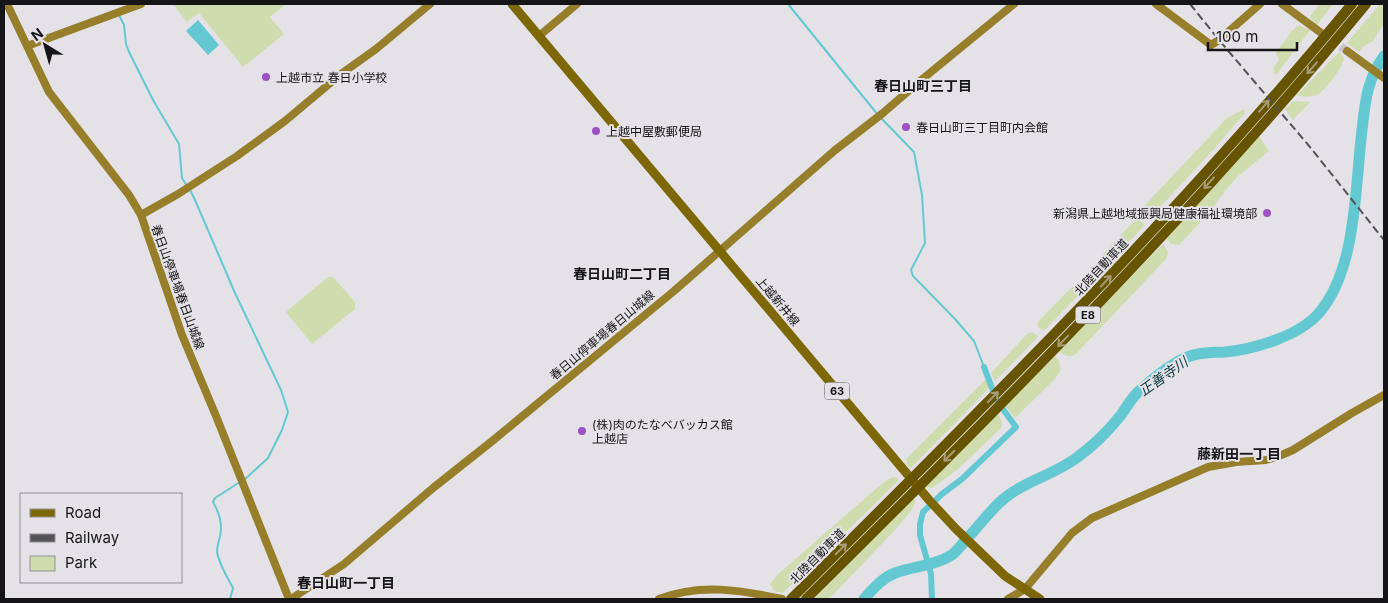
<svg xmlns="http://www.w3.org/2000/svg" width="1388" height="603" viewBox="0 0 1388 603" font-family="Inter,'Noto Sans JP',sans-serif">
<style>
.green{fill:#cfdcae}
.water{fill:#64c8d2}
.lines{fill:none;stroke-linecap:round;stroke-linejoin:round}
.stream{stroke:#64c8d2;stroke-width:2}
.canal{stroke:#64c8d2;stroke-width:6}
.river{stroke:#64c8d2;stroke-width:11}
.secondary-tunnel{stroke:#c5c3c7;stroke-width:8;stroke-dasharray:8 4;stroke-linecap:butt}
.secondary{stroke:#967e2b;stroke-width:8}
.primary{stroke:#7e6707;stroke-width:9}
.highway{stroke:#675400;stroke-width:10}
.rail{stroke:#535254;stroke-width:2;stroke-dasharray:8 4;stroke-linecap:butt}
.oneway{stroke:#a69b73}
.poi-dot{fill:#9c52c5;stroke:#e4e2e6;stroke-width:2}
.labels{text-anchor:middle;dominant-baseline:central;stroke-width:4;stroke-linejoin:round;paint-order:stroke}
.shield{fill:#e4e2e6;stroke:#535254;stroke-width:1}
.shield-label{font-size:11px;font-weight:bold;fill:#151416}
.poi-label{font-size:12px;fill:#151416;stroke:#e4e2e6;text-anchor:start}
.street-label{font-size:12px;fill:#151416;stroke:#e4e2e6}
.neighbourhood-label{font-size:14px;font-weight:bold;fill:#151416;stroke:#e4e2e6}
.water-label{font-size:14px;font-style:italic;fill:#06373c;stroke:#e4e2e6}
</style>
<rect width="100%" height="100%" fill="#e4e2e6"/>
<!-- green -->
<path class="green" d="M173,4h113l-16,13 14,17 -41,33 -44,-54 -12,9z
M1320,4h13l-16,21 -6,-6 -1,-3z
M1380,4h4v20l-12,18 -7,3 -6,7 -12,-9z
M1298,25l12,5 -34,45 -2,-2v-6l5,-7 -3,-7 15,-21z
M1339,52l5,6c-1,9 -19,33 -27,37 -7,2 -13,2 -20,0z
M1293,101l17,1 -17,18 -8,-11z
M1244,109l1,4 -31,36 -64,69 -4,-5 -2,-6 3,-4 80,-85z
M1259,136l10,15 -32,26 -12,14 -14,20 -32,34 -8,-1 -4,-5z
M1140,220l5,5 -101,106 -6,-4v-5l33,-34 23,-18 10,-17 29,-31z
M1163,244l5,8 -2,7 -91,96c-7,2 -11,1 -16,-4z
M328,277h5l22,25v7l-43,35 -26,-32z
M1033,332l5,5 -43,44 -4,-8 36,-39z
M1055,356l4,5 2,9 -6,9 -40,39 -10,-13z
M986,379l4,8 -79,81 -4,-3 -1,-6z
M998,413l4,10 -1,5 -44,42 -25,18 -7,-2z
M895,477l4,3 -116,113 -9,-2 -4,-7 7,-9 100,-87 13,-10z
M913,498l3,3 -5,10 -17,20 -63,66 -3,2h-14z"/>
<!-- water -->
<path class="water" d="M198,20l21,25 -11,10 -22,-24z"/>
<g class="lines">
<!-- stream -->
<path class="stream" d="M788,4l90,111
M119,15l5,10 2,19 3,8 24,48 26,44 3,34 5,8
M881,118l33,34 8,43 3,48 -14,27 2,6 42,43 19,22 10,26
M190,190l5,10 40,93 46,97 7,22 -6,18 -14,28 -24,22
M230,599l3,-11c-6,-11 -14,-24 -16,-36 0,-5 1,-8 2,-12 5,-14 1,-26 -6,-38l2,-4 25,-16"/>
<!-- canal -->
<path class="canal" d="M932,599l-1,-25 -11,-39v-11l3,-12 19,-18 20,-15 54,-52 -19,-26 -13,-34"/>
<!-- river -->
<path class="river" d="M864,599c9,-10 18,-21 31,-26 18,-7 39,-7 55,-17 6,-3 10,-10 15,-15 11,-12 21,-25 33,-37 23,-23 56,-28 81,-48 15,-11 30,-26 42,-41 5,-7 10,-16 17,-23 12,-11 25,-22 39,-30 17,-10 29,-9 48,-10 30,-3 74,-16 94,-39 38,-44 36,-127 43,-183 3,-27 5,-51 22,-74"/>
<!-- secondary-tunnel -->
<path class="secondary-tunnel" d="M1321,33l26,18"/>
<!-- secondary -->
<path class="secondary" d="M7,4l42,88 80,103 12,20 41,120 34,81 73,183
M1156,4l55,41 8,-5 41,-36
M1282,4l38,28
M539,36l38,-32
M27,46l114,-42
M1347,51l37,27
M141,215l37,-21 59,-38 48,-35 56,-47 35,-25 54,-45
M291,599l53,-35 89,-76 58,-46 183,-151 160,-140 49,-38 37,-32 94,-77
M659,599c42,-16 81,-9 123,0
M1008,599l17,-10 47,-56 20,-15 116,-51 28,-5 30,-2 13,-4 14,-6 59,-37 32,-18"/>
<!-- primary -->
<path class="primary" d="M512,4l417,496 27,29 49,47 35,23"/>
<!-- highway -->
<path class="highway" d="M791,599c193,-192 388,-385 561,-595
M806,599c193,-191 387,-385 560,-595"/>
<!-- rail -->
<path class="rail" d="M1190,4l29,36 91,107 74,93"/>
</g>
<!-- one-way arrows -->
<defs><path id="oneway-shaft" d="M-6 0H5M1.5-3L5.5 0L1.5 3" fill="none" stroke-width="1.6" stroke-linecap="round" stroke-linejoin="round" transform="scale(1.25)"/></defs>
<g class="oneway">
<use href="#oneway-shaft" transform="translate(1312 68) rotate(131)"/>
<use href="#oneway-shaft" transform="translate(1264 106) rotate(-49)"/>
<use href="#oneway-shaft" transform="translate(1209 183) rotate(132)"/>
<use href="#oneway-shaft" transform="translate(1106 281) rotate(-47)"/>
<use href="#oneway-shaft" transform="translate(1063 341) rotate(134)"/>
<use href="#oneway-shaft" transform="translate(993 397) rotate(-45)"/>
<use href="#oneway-shaft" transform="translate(949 456) rotate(135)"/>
<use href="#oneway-shaft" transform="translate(841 549) rotate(-45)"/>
</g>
<!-- markers -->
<g class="poi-dot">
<circle cx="266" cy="77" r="5"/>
<circle cx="906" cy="127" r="5"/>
<circle cx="596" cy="131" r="5"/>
<circle cx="1267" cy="213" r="5"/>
<circle cx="582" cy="431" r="5"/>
</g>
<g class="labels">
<!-- shield labels -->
<g class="shield">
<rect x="1075.5" y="306.5" width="25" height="17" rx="4"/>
<rect x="824.5" y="382.5" width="25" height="17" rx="4"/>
</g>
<g class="shield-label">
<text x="1088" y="315">E8</text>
<text x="837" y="391">63</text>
</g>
<!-- poi labels -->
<g class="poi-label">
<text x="276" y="77">上越市立 春日小学校</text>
<text x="916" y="127">春日山町三丁目町内会館</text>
<text x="606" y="131">上越中屋敷郵便局</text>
<text x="1257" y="213" text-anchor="end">新潟県上越地域振興局健康福祉環境部</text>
<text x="592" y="424">(株)肉のたなべバッカス館<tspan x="592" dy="14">上越店</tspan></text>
</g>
<!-- street labels -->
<g class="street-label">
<text transform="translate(1101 267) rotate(-47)">北陸自動車道</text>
<text transform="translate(178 287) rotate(70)">春日山停車場春日山城線</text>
<text transform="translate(778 301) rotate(50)">上越新井線</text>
<text transform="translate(602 335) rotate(-40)">春日山停車場春日山城線</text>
<text transform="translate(817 556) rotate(-45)">北陸自動車道</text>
</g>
<!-- neighbourhood labels -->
<g class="neighbourhood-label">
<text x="923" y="85">春日山町三丁目</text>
<text x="622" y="273">春日山町二丁目</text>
<text x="1239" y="453">藤新田一丁目</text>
<text x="346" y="582">春日山町一丁目</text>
</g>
<!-- water labels -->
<g class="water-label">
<text transform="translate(1163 376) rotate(-35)">正善寺川</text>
</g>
</g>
<!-- border -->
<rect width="1388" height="603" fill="none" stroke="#151416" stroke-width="10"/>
<!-- legend -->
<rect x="20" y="493" width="162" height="90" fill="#e4e2e6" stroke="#919093"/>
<rect x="30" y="509" width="25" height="8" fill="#7e6707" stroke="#919093"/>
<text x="65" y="518" font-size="15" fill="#151416">Road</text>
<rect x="30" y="534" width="25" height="8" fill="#535254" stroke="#919093"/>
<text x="65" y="543" font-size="15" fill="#151416">Railway</text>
<rect x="30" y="556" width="25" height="15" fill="#cfdcae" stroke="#919093"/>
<text x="65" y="568" font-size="15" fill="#151416">Park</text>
<!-- north arrow -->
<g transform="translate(45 45) rotate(323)" stroke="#e4e2e6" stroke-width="4" paint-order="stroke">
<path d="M0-4L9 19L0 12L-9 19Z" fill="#151416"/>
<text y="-8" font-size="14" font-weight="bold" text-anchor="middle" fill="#151416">N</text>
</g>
<!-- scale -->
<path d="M1208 42v8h89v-8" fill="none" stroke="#151416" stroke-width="2.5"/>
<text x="1216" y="42" font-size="15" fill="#151416" stroke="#e4e2e6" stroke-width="4" paint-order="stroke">100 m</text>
</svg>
